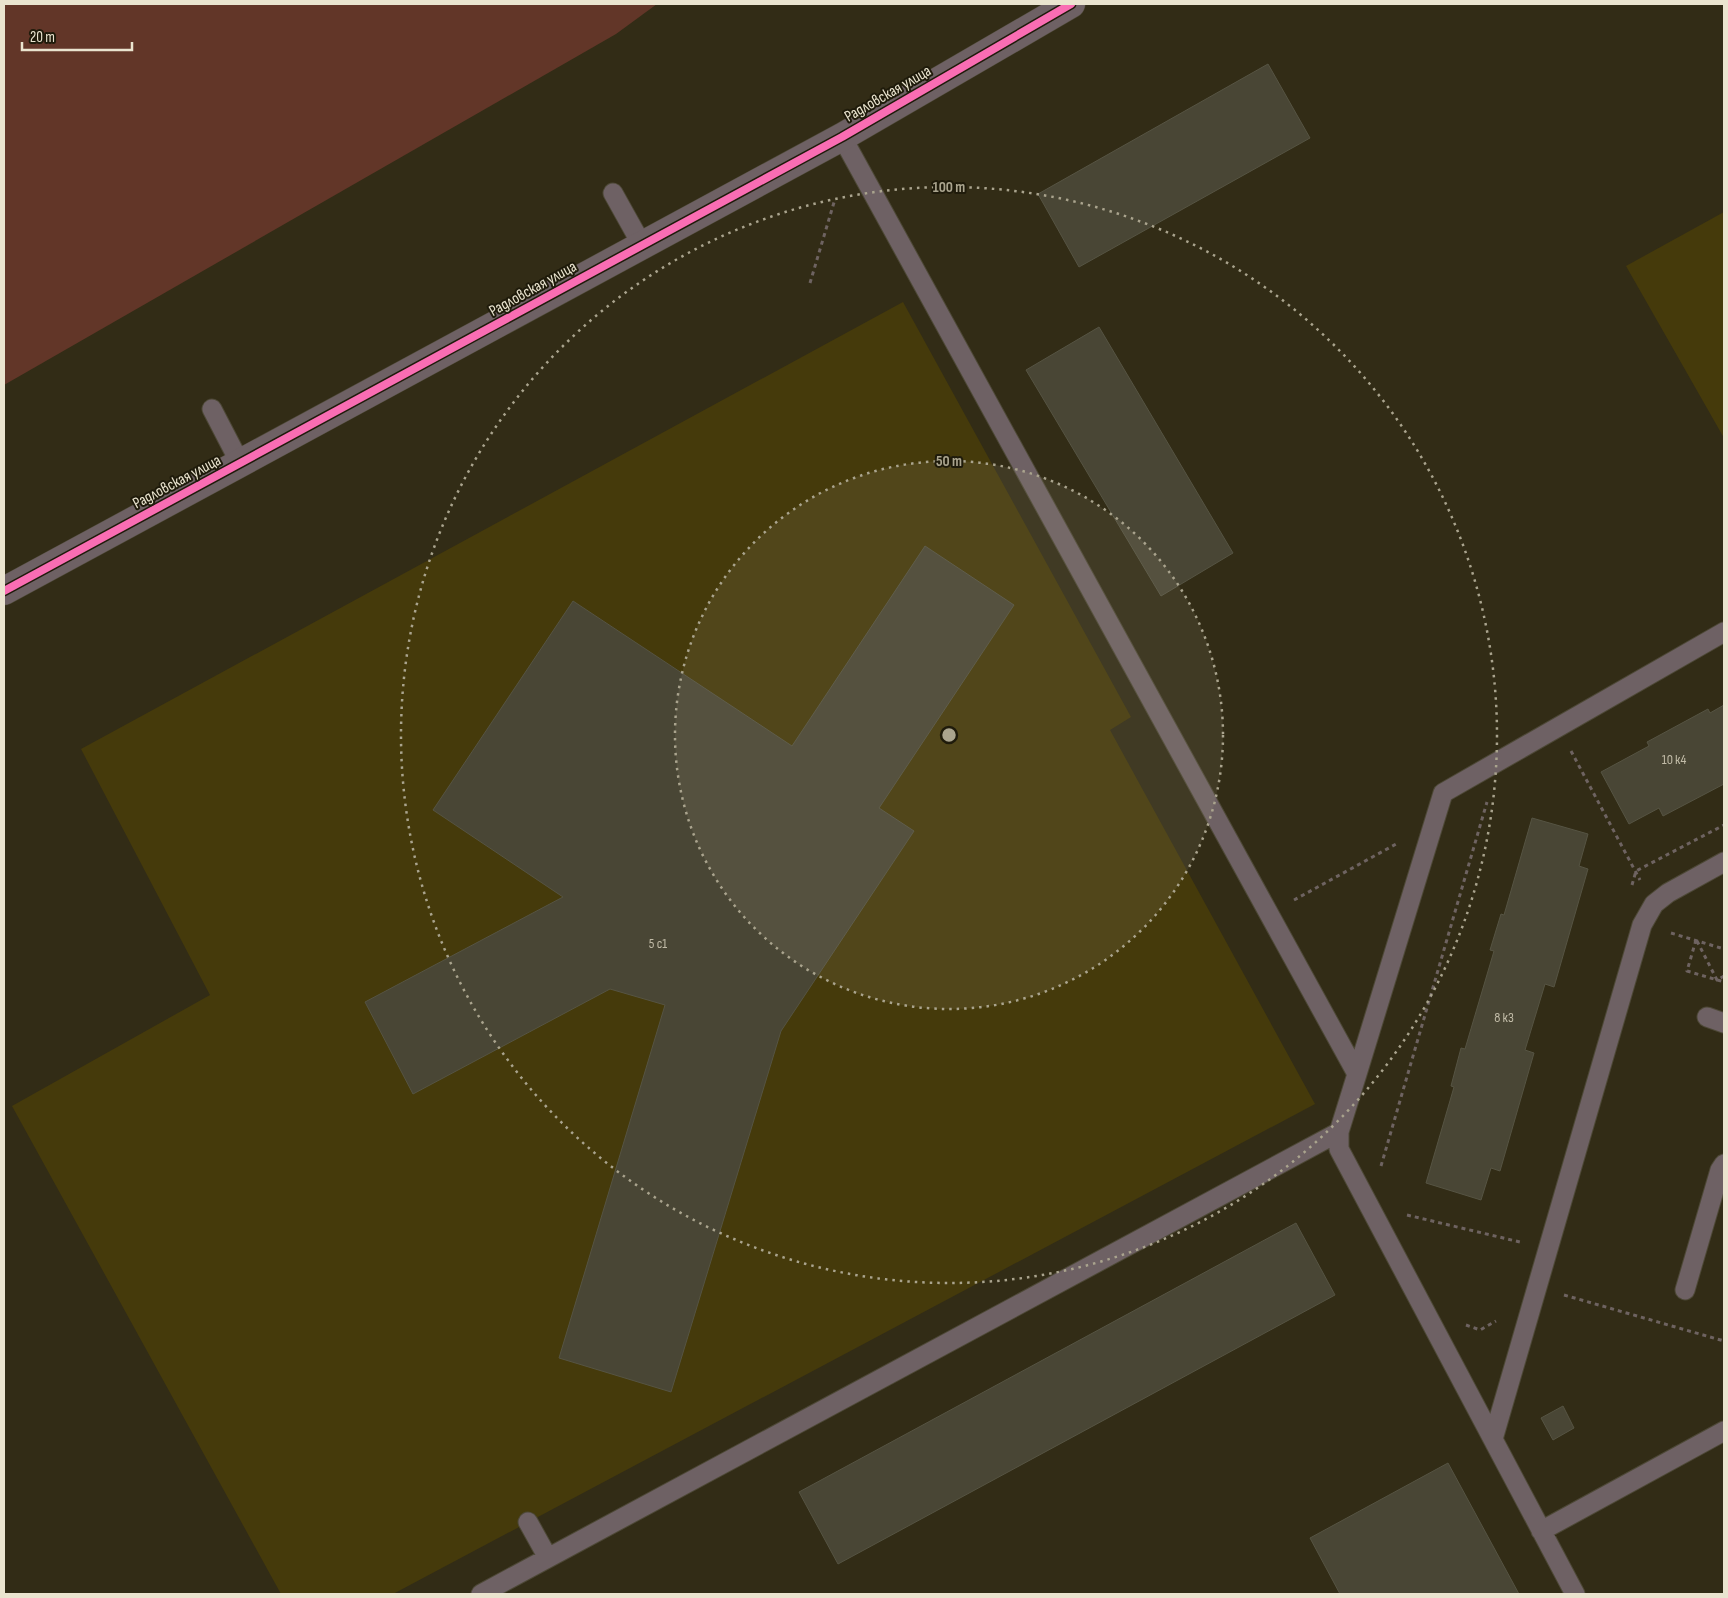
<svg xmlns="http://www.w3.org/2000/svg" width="1728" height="1598" viewBox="0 0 1728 1598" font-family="'Sofia Sans Condensed',sans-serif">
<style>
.built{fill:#453a0b}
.grass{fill:#623628}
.building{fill:#494635;stroke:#565443}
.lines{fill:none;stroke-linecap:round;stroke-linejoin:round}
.service-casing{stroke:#4d4836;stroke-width:21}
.minor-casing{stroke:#4d4836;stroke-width:29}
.path{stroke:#6e6361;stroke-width:3;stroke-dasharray:4 4;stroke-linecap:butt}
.service{stroke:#6e6164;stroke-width:19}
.minor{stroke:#6e6164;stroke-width:28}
.cycleway-casing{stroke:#1f1b0b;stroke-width:11}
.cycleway{stroke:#f96db3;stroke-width:8}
.ring{fill:none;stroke:#aaa48e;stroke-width:2.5;stroke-dasharray:2.5 5}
.labels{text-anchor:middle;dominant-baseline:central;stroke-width:4;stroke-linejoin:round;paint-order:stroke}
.number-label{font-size:14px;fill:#c2bca8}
.street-label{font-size:16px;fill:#eae4cf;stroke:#1f1b0b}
.centre{fill:#aaa48e;stroke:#1f1b0b;stroke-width:2.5}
.ring-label{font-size:15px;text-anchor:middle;font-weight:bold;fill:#aaa48e;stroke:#1f1b0b;stroke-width:4;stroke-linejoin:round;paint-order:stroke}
</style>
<rect width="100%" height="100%" fill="#322c16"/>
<!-- built -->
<path class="built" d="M1724,212v226l-98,-172z
M903,302l228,415 -21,13 205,374 -922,490h-112l-269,-488 198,-111 -129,-246z"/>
<!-- grass -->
<path class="grass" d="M4,4h653l-41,30 -612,351z"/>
<!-- building -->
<path class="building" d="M1268,64l42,74 -231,129 -41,-73z
M1099,327l134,226 -72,43 -135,-226z
M925,546l89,59 -135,203 35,23 -133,200 -110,361 -112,-34 106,-353 -55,-16 -197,105 -48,-92 198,-105 -130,-87 140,-209 219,145z
M1724,705v79l-61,32 -4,-8 -30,16 -28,-52 48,-26 -2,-4 61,-33 2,4z
M1532,818l56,16 -9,32 9,3 -34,118 -9,-3 -20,66 9,3 -34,118 -9,-3 -10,32 -55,-17 28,-96 -3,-1 10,-38 4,1 29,-98 -4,-1 11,-36 3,1z
M1296,1223l39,72 -497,269 -39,-72z
M1563,1406l11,22 -21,12 -12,-22z
M1448,1463l71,131h-179l-30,-56z"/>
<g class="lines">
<!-- service casing -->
<g class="service-casing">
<path id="service" d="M842,137l515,937 -18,58v17l236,445
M613,193l29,52
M212,409l28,54
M1707,1017l17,6
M1357,1074l86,-281 281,-161
M1685,1290l35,-120 4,-6
M1493,1439l149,-514 12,-21 14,-11 56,-31
M528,1522l20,36
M1541,1531l183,-100
M481,1594l858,-462"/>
</g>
<!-- minor casing -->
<g class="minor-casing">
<path id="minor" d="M4,591l838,-454 229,-133"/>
</g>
<!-- path -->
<path class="path" d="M810,283l25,-84
M1571,751l69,129
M1632,885l4,-14 88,-46
M1294,900l104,-57
M1671,933l53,16
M1696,940l-9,31 37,11
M1697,941l20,39 7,-4
M1381,1166l106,-364
M1407,1215l113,27
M1564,1295l160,46
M1466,1325l14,5 16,-9"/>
<!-- service -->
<use href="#service" class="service"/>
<!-- minor -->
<use href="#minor" class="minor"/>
<!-- cycleway casing -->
<g class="cycleway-casing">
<path id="cycleway" d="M4,591l838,-454 229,-133"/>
</g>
<!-- cycleway -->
<use href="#cycleway" class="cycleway"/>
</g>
<!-- distance rings -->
<circle cx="949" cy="735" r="274" fill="#aaa48e" fill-opacity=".12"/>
<g class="ring">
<circle cx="949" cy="735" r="274"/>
<circle cx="949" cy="735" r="548"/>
</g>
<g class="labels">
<!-- number labels -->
<g class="number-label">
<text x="1674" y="759">10 к4</text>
<text x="658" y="943">5 с1</text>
<text x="1504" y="1017">8 к3</text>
</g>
<!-- street labels -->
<g class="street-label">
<text transform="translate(888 94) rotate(-30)">Радловская улица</text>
<text transform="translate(533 289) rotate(-29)">Радловская улица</text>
<text transform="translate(177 482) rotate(-28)">Радловская улица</text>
</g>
</g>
<circle cx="949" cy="735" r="8" class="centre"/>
<g class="ring-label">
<text x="949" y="192">100 m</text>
<text x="949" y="466">50 m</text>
</g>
<!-- border -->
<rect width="1728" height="1598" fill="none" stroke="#eae4cf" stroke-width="10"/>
<!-- scale -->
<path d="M22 42v8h110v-8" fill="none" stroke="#eae4cf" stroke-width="2.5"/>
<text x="30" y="42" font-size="15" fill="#eae4cf" stroke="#1f1b0b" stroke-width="4" paint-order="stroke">20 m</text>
</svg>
